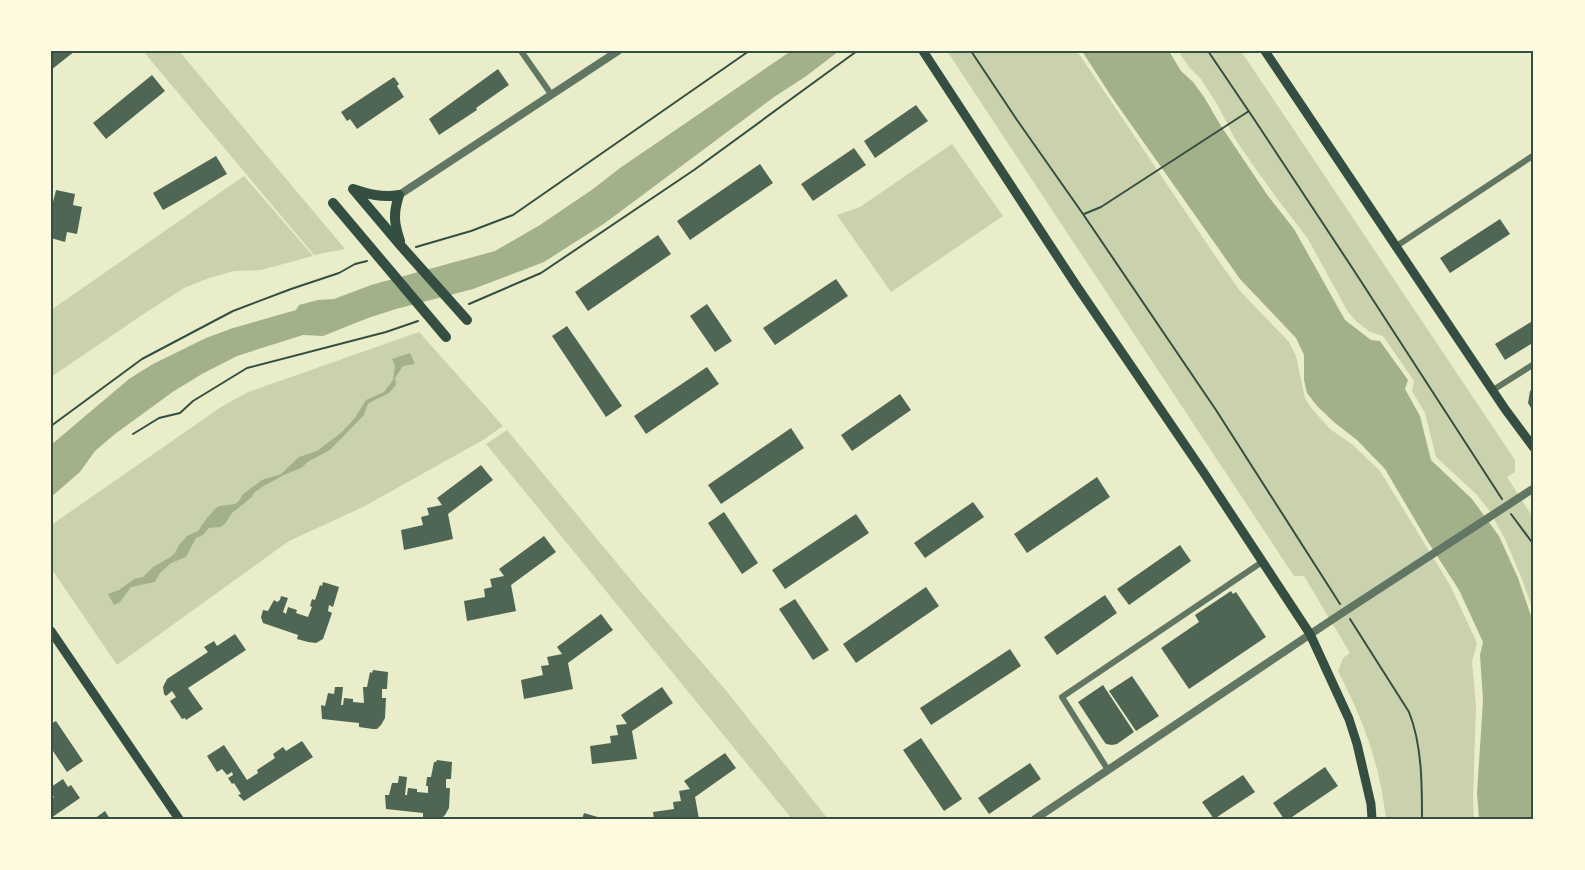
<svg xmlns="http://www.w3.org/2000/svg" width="1585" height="870" viewBox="0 0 1585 870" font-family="'Open Sans',sans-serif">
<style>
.green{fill:#cad2ad}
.water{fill:#a3b18a}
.building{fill:#4f6655}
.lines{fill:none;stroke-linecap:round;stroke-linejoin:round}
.path{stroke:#344e41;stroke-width:2}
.minor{stroke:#617663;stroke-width:6}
.tertiary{stroke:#617663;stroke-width:8}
.secondary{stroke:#344e41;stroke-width:9}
.trunk{stroke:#344e41;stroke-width:10}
.neatline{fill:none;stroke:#344e41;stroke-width:2}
</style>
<rect width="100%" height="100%" fill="#e9edc9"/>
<!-- green -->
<path class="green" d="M143,51h36l166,198 -31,6z
M947,51h130l139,206 24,34 49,51 7,14 9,42 7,11 18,20 23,16 27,26 70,114 27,58 -5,18 4,44 -3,95 1,19h-88c-7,-58 -22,-97 -48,-148l5,-13 7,-5 -46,-77h-10z
M1178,51h63l274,409v12l-8,5 27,42v94l-12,-34 -17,-40 -16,-29 -13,-16 -40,-37 -11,-44 -13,-22 2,-10 -31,-45 -13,-4 -13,-10 -9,-10 -40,-73 -35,-46 -23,-32 -16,-24 -17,-33 -16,-25 -12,-12z
M952,144l51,72 -112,76 -54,-77 23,-8z
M244,176l69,80 -52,14 -27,1 -25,7 -25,10 -39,25 -94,64v-67z
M419,332l84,94 -20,14 -120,67 -74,34 -172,124 -66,-97v-42l6,-5 164,-114 27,-15z
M507,430l133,161 84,97 104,131h-36l-306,-375z"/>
<!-- water -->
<path class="water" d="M791,51h48l-34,26 -31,20 -169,126 -61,39 -71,27 -77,20 -28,9 -45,18 -20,-1 -66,21 -35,18 -28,17 -59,43 -20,17 -15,21 -29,25v-52l78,-66 24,-15 53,-26 27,-10 63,-18 3,-5 19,-5 16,-1 37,-14 124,-34 45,-26 53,-36 27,-21z
M1082,51h87l12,20 12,11 11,15 17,29 47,70 26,33 51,91 26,20 9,1 28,39 -3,9 15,27 11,44 41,39 27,37 19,42 15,44 1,197h-55l-2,-26 6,-92 -3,-46 3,-13 -24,-52 -31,-48 -43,-73 -28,-29 -22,-17 -18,-17 -10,-13 -3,-13v-25l-8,-17 -56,-59 -129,-183z
M410,353l5,11 -12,2 -8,12 1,7 -7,8 -20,10 -2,3 -3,9 -34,35 -21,11 -8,7 -17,7 -22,12 -8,6 -2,4 -20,16 -7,11 -5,3 -11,1 -6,7 -7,3 -10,19 -15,6 -11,10 -5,9 -24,5 -11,15 -6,3 -6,-11 11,-4 15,-11 9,-2 10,-10 16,-9 6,-5 4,-8 8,-9 11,-5 9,-13 8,-9 4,-3 16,-2 4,-3 4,-7 19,-14 19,-6 18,-17 18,-6 25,-19 12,-13 12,-19 18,-8 9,-12 2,-14 -3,-7z"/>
<!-- building -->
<path class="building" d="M51,51h24l-24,19z
M498,69l11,16 -33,23 1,2 -38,25 -10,-16z
M152,75l13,16 -59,48 -13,-16z
M394,77l5,7 -2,2 7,11 -47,32 -7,-10 -3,2 -6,-9z
M916,105l12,16 -53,37 -11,-17z
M854,148l12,17 -53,36 -12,-17z
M216,156l11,18 -64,36 -10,-17z
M760,164l13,19 -83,57 -13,-19z
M56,190l19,4 -2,11 9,2 -5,27 -10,-2 -2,10 -14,-4v-28z
M1500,219l10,15 -60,39 -10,-15z
M658,235l13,19 -83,57 -13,-19z
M836,279l12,17 -73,49 -12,-17z
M707,304l25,37 -17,11 -25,-36z
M1534,320v22l-29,18 -10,-16z
M567,326l55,80 -16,11 -54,-81z
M707,367l12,17 -73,50 -12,-18z
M1534,388v25l-6,-10 2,-12z
M900,394l11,16 -59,41 -11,-16z
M791,428l13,20 -83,56 -13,-19z
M481,465l12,15 -45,34 5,25 -49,11 -3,-20 22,-5 -2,-8 8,-2 -2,-7 15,-3 -5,-7z
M1097,477l13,20 -83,56 -13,-19z
M973,502l11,15 -59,41 -11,-15z
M724,512l34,51 -16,11 -34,-51z
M856,514l13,19 -84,56 -13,-19z
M544,536l12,16 -45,33 5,26 -49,10 -3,-20 21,-4 -1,-8 8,-2 -2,-8 14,-3 -5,-7z
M1180,545l11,16 -62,44 -12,-16z
M323,582l16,5 -6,20 -4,-2 -1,6 4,2 -9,26 -7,4 -8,-1 -11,-3 1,-4 -35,-12 -2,-6 2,-7 5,1 6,-11 3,2 3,-2 1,-4 7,2 -5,14 3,2 2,-7 9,3 -1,3 12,4 4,-10 -2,-1 2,-7 3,1 5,-15 2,1z
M926,587l13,19 -83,57 -13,-19z
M1231,591l2,3 3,-2 30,45 -77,52 -28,-41 38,-26 -4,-7z
M1105,595l12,18 -60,42 -13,-18z
M795,599l34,51 -16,10 -34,-51z
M601,614l12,16 -45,33 5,26 -49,10 -3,-19 22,-5 -2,-9 8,-1 -2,-8 15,-3 -5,-7z
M235,634l11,16 -58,38 15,21 -17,11 -1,-2 -3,1 -12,-18 6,-4 -4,-6 -6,5 -2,-2 -1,-7 4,-8 41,-27 -4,-5 10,-6 3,5z
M1010,649l11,17 -90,59 -11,-17z
M373,670l15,2 -1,17h-5v9h4l-1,20 -4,7 -4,4h-4l-14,-2v-4l-37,-4 -1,-14 4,1 3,-13 6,1 1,-7h8l-2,18h2l1,-7 9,1v3l11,1 -1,-16h4l3,-15 2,1z
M1132,676l27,40 -23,15 -27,-40z
M1103,685l31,47 -17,12 -5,1 -6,-1 -3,-4 -25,-38z
M662,687l11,16 -41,28 5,28 -45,5 -2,-18 21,-3 -1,-7 8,-1 -2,-10 11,-1 -6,-9z
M56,721l27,40 -16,11 -16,-24v-24z
M921,738l41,61 -18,12 -41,-61z
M302,741l11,16 -69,44 -6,-6 3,-1 -7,-11 -2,1 -4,-6 5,-3 -1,-3 -5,3 -5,-6 -5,3 -10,-16 17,-11 23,35 11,-7 -1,-3 18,-12 -2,-4 10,-7 3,4z
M725,753l11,15 -41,29 4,22h-45l-1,-7 21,-3 -1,-7 8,-1 -2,-10 11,-2 -6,-8z
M437,760l15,2 -1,17h-5v9h4l-1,20 -4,7 -4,4h-4l-14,-2v-4l-37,-4 -1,-14h4l3,-12h6l1,-7 8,1 -2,18h2l1,-7 9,1v3l11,1v-7h-2l1,-9h4l3,-15h2z
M1030,763l11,16 -52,35 -11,-16z
M1325,767l13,19 -49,33h-5l-11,-16z
M1243,775l12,17 -41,27 -12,-17z
M63,779l5,8 3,-2 9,13 -29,20v-19l3,-2 -3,-4v-6z
M105,811l5,8h-16z
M584,813l17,5v1h-19z"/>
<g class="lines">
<!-- path -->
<path class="path" d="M971,51l46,69 66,94 133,196 124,194
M1208,51l46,68 99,150 149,230
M1084,214l17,-7 148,-96
M416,247l55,-16 42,-16 236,-164
M469,304l72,-31 153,-103 163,-119
M51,426l91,-67 91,-48 58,-22 48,-16 16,-9 12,-3
M133,434l26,-16 21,-5 13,-12 54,-33 139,-36 32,-11
M1511,514l23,31
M1350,619l59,93c13,33 13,71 13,107"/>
<!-- minor -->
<path class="minor" d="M521,51l30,43
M1395,247l139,-92
M1493,390l41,-26
M1108,770l-46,-73 200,-135"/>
<!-- tertiary -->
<path class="tertiary" d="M399,195l219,-144
M1035,819l298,-200 201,-131"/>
<!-- secondary -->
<path class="secondary" d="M923,51l153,234 128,188 106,161 39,85 8,25 14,60 1,15
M1265,51l240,358 29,39
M51,631l128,188"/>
<!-- trunk -->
<path class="trunk" d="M353,189l49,58 65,73
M353,189c15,5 29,9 46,6 -6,19 -5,28 1,46
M333,203l113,134"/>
</g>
<!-- border -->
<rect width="1585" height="870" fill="none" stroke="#fefae0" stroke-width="105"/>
<rect x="52" y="52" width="1480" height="766" class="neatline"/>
</svg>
